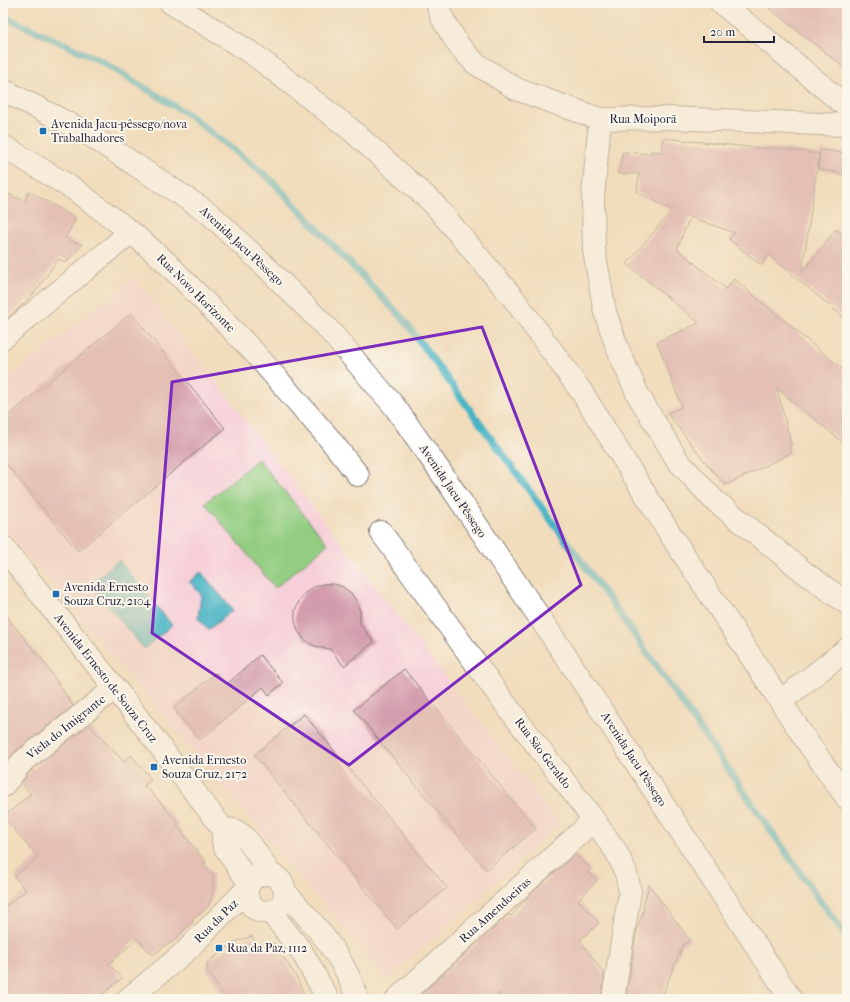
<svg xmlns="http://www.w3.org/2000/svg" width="850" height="1002" viewBox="0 0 850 1002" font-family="'IM FELL French Canon',serif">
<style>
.built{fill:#f6cfd8}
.green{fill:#93cd81;stroke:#5a785e}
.water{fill:#48b4c5;stroke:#356b80}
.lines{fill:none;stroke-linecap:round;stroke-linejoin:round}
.stream{stroke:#48b4c5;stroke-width:7}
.building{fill:#d39cac}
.minor-casing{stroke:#8a7f7b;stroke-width:24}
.highway-casing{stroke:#8a7f7b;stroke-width:24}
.minor{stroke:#fff;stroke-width:22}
.highway{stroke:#fff;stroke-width:22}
.marked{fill:none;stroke:#7b2cbf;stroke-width:3;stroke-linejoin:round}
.poi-dot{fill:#1f6fb2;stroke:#fbf7ec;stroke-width:1.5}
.labels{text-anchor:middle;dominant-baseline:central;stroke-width:4;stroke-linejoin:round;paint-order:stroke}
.street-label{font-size:12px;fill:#22223b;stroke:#fbf7ec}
.poi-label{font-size:12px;fill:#22223b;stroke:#fbf7ec;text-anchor:start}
</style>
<rect width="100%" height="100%" fill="#fbf7ec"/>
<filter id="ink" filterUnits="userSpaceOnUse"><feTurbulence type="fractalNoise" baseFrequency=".025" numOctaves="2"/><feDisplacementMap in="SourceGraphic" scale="8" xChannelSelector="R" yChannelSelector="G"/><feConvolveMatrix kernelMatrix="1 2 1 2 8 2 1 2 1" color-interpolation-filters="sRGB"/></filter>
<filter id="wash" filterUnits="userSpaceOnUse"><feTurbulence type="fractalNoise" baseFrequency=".012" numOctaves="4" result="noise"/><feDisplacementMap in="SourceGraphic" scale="16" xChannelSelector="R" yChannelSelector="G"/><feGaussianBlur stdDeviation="0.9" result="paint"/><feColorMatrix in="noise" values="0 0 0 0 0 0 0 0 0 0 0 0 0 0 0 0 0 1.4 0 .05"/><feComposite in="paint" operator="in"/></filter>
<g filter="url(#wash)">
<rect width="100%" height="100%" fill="#f1dcbb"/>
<!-- built -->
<path class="built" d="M134,277l426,547 -173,156 -384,-453v-144z"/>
<!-- green -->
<path class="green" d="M258,459l70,85 -53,44 -70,-85z"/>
<!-- water -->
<path class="water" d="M119,560l53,65 -28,24 -54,-65z
M201,572l32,38 -25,20 -10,-12 3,-23 -11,-13h-1z"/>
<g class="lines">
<!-- stream -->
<path class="stream" d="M3,16l98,45 88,54 80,63 135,142 216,294 198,284 29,39"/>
</g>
<g id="blocks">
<!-- building -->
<path class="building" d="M762,3h85v67l-47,-38z
M663,138l95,10h21l40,6 -17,119 34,-44 11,10v81l-78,-65 -8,10 -32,-26 6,-6 -45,-16 -13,32 49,40 8,-10 113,94v73l-70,-58 14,56 -2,1 2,8 -65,32 -16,-17 -43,-55 15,-6 -25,-65 42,-19 -72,-59 45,-54 -35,-18 2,-18h-21l5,-22 27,2 1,-3 11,1z
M820,150l25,3v3h2v19l-29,-6z
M29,191l47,28 -11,19 17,7 -16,17 -8,-3 -22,32 -17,17 -16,14v-130l22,9z
M131,313l94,115 -147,123 -75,-91v-40z
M323,584h11l9,3 8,6 6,9 3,9v13l14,18 -30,24 -14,-17 -8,-1 -10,-3 -8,-6 -6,-8 -3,-10v-10l4,-10 6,-8 9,-6z
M3,612l43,53 27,41 -59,46 -9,12 -2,-2z
M260,655l23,28 -14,12 -6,-8 -63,53 -27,-32 43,-35 10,12z
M404,669l132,160 -50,41 -132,-160z
M304,714l143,174 -50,41 -143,-174z
M89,725l35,37 7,-7 20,24 -7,7 6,5 29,32 -2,3 29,36 -2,2 9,10v16l-1,8 -5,10 -16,12 2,2 -22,21 -4,1 -14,11 -16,-16 -28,25 13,14 -25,21h-94v-91l23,-18 -12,-13 24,-20 -35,-40 28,-23 -10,-11 10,-12z
M575,854l16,15 -4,3 10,9 -19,19 21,23 -19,17 24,34 -3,25h-98l-5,-6 -6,6h-76l93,-85 2,2 18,-20z
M649,885l41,55 -7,5 -11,26 -11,28h-35l11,-70 7,-20 -1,-3z
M252,936l8,15 14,-8 23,35 9,21h-80l-19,-29v-7l28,-21z"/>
</g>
</g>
<g filter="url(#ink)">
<use href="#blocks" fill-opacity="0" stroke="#8a7f7b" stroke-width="1"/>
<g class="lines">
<!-- minor casing -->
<g class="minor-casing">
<path id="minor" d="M437,3l5,15 17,28 16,17 41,26 84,30 67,-1 180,7
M721,3l46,37 80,67
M600,119l-7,78 1,53 11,62 12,35 21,48 40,66 36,39 95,76 38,27
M3,146l72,44 56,42 34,29 87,89 76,87 30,38
M3,338l128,-106
M381,532l122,169 91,119 23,33 9,20 4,18 -17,108
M3,547l112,141 108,141v11l1,6 25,37
M781,701l66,-52
M3,786l19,-24 93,-74
M223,829c4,0 7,0 10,1 14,3 29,32 37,44
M247 893a19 19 0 1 1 38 0a19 19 0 1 1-38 0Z
M285,892c23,25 46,50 62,81 4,8 7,17 10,26
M270,911l32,41 26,47
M128,999l57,-47 62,-63
M397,999l197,-179"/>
</g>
<!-- highway casing -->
<g class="highway-casing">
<path id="highway" d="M171,3l82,51 97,75 83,74 81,96 67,92 91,146 138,209 37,52
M3,90l82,42 124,81 57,54 62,62 67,78 54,77 122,180 220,335"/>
</g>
<!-- minor -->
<use href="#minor" class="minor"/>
<!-- highway -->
<use href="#highway" class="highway"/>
</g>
</g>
<!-- marked area -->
<path d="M0 0H850V1002H0ZM482,327l99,258 -232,180 -197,-132 20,-251z" fill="#f1dcbb" fill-opacity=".55" fill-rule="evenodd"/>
<path class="marked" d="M482,327l99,258 -232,180 -197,-132 20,-251z"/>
<!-- markers -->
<g class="poi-dot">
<rect x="39" y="127" width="8" height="8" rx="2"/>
<rect x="52" y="590" width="8" height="8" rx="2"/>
<rect x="150" y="763" width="8" height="8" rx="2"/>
<rect x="215" y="944" width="8" height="8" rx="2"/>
</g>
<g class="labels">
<!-- street labels -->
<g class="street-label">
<text x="643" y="119">Rua Moiporã</text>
<text transform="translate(242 246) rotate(43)">Avenida Jacu-Pêssego</text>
<text transform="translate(196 293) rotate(45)">Rua Novo Horizonte</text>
<text transform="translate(453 491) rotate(56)">Avenida Jacu-Pêssego</text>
<text transform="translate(106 678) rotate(52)">Avenida Ernesto de Souza Cruz</text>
<text transform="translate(66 727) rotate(-38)">Viela do Imigrante</text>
<text transform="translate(543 753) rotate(53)">Rua São Geraldo</text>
<text transform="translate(634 759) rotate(57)">Avenida Jacu-Pêssego</text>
<text transform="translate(495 910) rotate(-42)">Rua Amendoeiras</text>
<text transform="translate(216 921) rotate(-45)">Rua da Paz</text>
</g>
<!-- poi labels -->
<g class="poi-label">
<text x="51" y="124">Avenida Jacu-pêssego/nova<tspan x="51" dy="14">Trabalhadores</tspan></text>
<text x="64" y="587">Avenida Ernesto<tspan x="64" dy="14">Souza Cruz, 2104</tspan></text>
<text x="162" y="760">Avenida Ernesto<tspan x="162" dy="14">Souza Cruz, 2172</tspan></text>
<text x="227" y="948">Rua da Paz, 1112</text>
</g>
</g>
<!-- margin -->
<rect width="850" height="1002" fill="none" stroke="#fbf7ec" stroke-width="16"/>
<!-- scale -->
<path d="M704 36v6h70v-6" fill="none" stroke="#22223b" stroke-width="2"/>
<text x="710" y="36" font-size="12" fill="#22223b" stroke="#fbf7ec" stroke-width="3" paint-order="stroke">20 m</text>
</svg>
